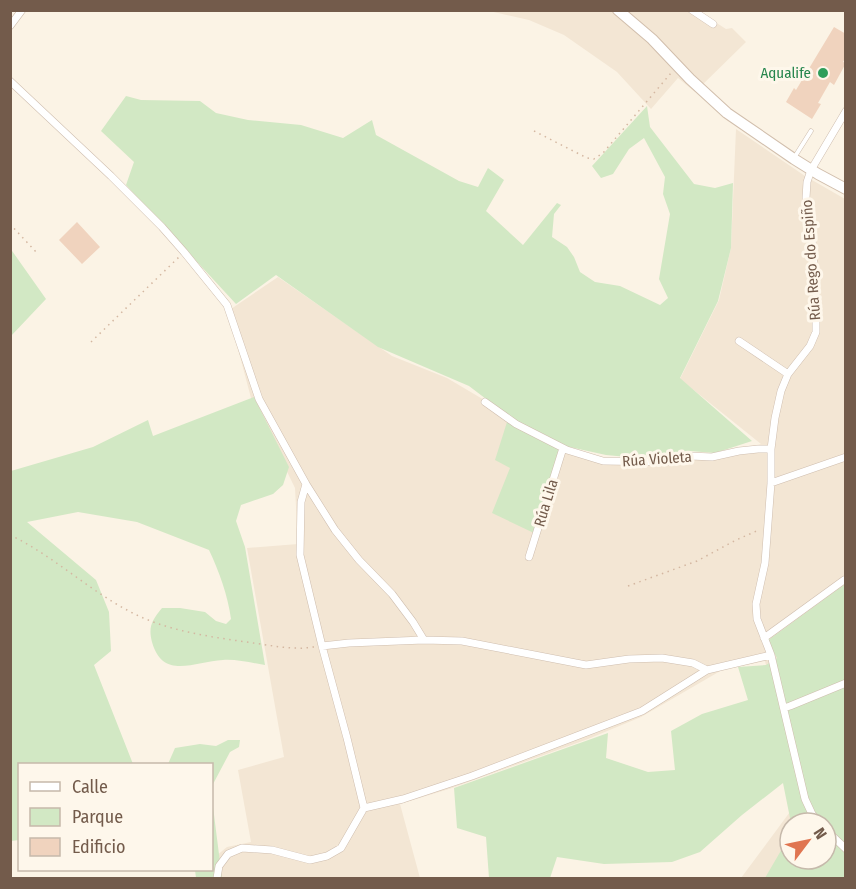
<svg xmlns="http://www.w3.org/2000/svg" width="856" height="889" viewBox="0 0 856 889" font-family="'Fira Sans Condensed',sans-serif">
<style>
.residential{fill:#f3e6d4;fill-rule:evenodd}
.green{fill:#d2e8c4}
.building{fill:#f0d3be}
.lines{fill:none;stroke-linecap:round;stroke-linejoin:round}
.service-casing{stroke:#cfbeaf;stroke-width:5}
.minor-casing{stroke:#cfbeaf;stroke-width:8}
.secondary-casing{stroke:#d1beac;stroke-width:12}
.path{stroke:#d4b7a1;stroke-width:1.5;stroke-dasharray:1.5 4.5;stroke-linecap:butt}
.service{stroke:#fff;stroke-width:4}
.minor{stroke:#fff;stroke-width:7}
.secondary{stroke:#fff;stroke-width:10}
.leisure-dot{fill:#2e9e5b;stroke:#fef7eb;stroke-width:2}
.labels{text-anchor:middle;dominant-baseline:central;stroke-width:6;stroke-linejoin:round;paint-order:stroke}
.leisure-label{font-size:15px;fill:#27864d;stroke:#fef7eb;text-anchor:end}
.street-label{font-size:15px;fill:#735b4b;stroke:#fef7eb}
</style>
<rect width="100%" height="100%" fill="#fbf3e5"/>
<!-- residential -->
<path class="residential" d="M489,11h209l28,18 6,-1 14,14 -51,50 -17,-14 -27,31 -34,-37 -53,-37 -35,-15z
M736,129l69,47 40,23v679h-104l57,-77 -33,-140 -43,9 -81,47 -53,22 -136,49 -52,16 20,74h-209l5,-22 11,-9 24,-5 -13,-72 46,-13 -37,-209 51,-4 -3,-56 -44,-90 -23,-87 50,-34 114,79 55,22 110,65 52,17h31l54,-7h28l39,-9 -81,-65 39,-79 12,-52zM790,823h36v36h-36z"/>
<!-- green -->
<path class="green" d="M126,96l15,4 59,1 16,12 32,7 53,5 42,13 29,-18 4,15 83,46 19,6 10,-19 16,12 -18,31 37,34 34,-42 4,2 -7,9 -2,23 15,10 7,10 6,15 15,10 25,4 40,19 8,-7 -9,-19 11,-65 -7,-20 2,-17 -21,-39 -15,11 -16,25 -12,4 -9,-12 55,-60 3,21 44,57 21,4 18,-5 -2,65 -13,53 -38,77 72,63 -37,12 -25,-2 -41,8 -43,-4 -41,-9 -29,88 -44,-21 18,-45 -15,-8 12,-38 -13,-17 -25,-19 -91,-39 -102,-72 -40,29 -110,-119 8,-23 -33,-31z
M10,248l36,51 -35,37h-1z
M254,397l35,70 -6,18 -10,9 -32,11 -5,16 9,26 20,118c-13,-2 -29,-6 -42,-5 -28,1 -60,21 -71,-18 -4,-15 0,-22 10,-34h18l25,4 11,9 10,3 5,-5c-3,-23 -12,-48 -22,-69l-72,-28 -59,-10 -51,10 69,58 13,32 2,39 -17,14 39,99h-113l-1,76 -8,1v-370l82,-24 55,-27 5,16z
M845,584v294h-80l25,-43v24h36v-36h-35l-8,-40 -41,32 -42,37 -28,10 -68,2 -47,-7 -7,21h-61l-3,-41 -29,-9 -3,-40 154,-55 -2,25 42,14 27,-2 -4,-39 31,-17 46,-14 -10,-33 28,-2 11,-7 -10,-17z
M228,740h12l-1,7 -9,5 -18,34v-22h-44l7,-16 25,-4 16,2z
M212,799l10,79h-26l-1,-8h17z"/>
<!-- building -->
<path class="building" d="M834,27l12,7v23l-3,5 3,1 -12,22 -4,-3 -12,21 3,1 -9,15 -26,-17 8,-14 2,2z
M77,222l23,25 -18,17 -23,-24z"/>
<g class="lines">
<!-- service casing -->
<g class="service-casing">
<path id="service" d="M794,158l17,-27"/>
</g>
<!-- minor casing -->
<g class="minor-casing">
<path id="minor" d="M692,10l21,14
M10,26l12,-16
M10,81l101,95 51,51 22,25 43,53 32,94 47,85 29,46 24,30 33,34 21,28 11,18
M739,341l49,33
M485,402l31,22 51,26 36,11 63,1 25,-6 21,1 27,-6 19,-2h13
M771,483l75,-26
M529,557l34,-109
M764,638l80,-58
M322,646l27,-3 75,-3 38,1 124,24 43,-6 33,-1 31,5 14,7
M784,708l6,-2 56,-23
M364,808l39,-9 69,-23 170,-65 65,-41 64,-15
M820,823l-8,-9 -7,-15 -34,-144 -14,-36 -1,-15 9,-41 6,-80v-34l4,-31 6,-27 7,-17 22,-28 6,-14v-40l-4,-52 -6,-42 1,-16 4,-12 35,-59
M826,830l20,19
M217,878l2,-12 9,-12 14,-6 30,2 38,10 17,-4 14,-8 23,-40 -17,-70 -25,-92 -22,-91 1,-53 5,-18"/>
</g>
<!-- secondary casing -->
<g class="secondary-casing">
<path id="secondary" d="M618,10l34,29 38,40 37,34 67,46 24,15 28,15"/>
</g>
<!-- path -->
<path class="path" d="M534,131l53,27 7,1 9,-6 68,-80
M10,224l27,29
M91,342l88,-85
M10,535c42,20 76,53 117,75 36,20 78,26 119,32 17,2 34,6 51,6 6,1 12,-1 18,-1
M628,586l69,-25 39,-21 23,-10"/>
<!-- service -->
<use href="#service" class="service"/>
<!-- minor -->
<use href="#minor" class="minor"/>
<!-- secondary -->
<use href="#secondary" class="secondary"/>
</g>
<!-- markers -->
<circle class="leisure-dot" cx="823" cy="73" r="6"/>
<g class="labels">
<!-- leisure labels -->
<g class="leisure-label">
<text x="811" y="73">Aqualife</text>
</g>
<!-- street labels -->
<g class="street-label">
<text transform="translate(811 260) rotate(-94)">Rúa Rego do Espiño</text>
<text transform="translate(657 459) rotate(-4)">Rúa Violeta</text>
<text transform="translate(546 503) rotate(-73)">Rúa Lila</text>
</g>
</g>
<!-- border -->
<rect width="856" height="889" fill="none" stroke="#735b4b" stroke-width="24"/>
<!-- legend -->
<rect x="18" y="763" width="195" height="108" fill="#fef7eb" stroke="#c6b9ab" stroke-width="1.5"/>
<rect x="30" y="782" width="30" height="9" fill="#ffffff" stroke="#c6b9ab" stroke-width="1.5"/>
<text x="72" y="793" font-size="18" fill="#735b4b">Calle</text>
<rect x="30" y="808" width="30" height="18" fill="#d2e8c4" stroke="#c6b9ab" stroke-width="1.5"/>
<text x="72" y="823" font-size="18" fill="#735b4b">Parque</text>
<rect x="30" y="838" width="30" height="18" fill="#f0d3be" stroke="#c6b9ab" stroke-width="1.5"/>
<text x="72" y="853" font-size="18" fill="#735b4b">Edificio</text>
<!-- north arrow -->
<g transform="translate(808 841) rotate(58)"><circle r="28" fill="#fef7eb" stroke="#c6b9ab" stroke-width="1.5"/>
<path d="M0-4.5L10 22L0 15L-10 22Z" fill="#e07550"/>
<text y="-9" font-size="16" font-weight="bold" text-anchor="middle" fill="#735b4b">N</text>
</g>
</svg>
